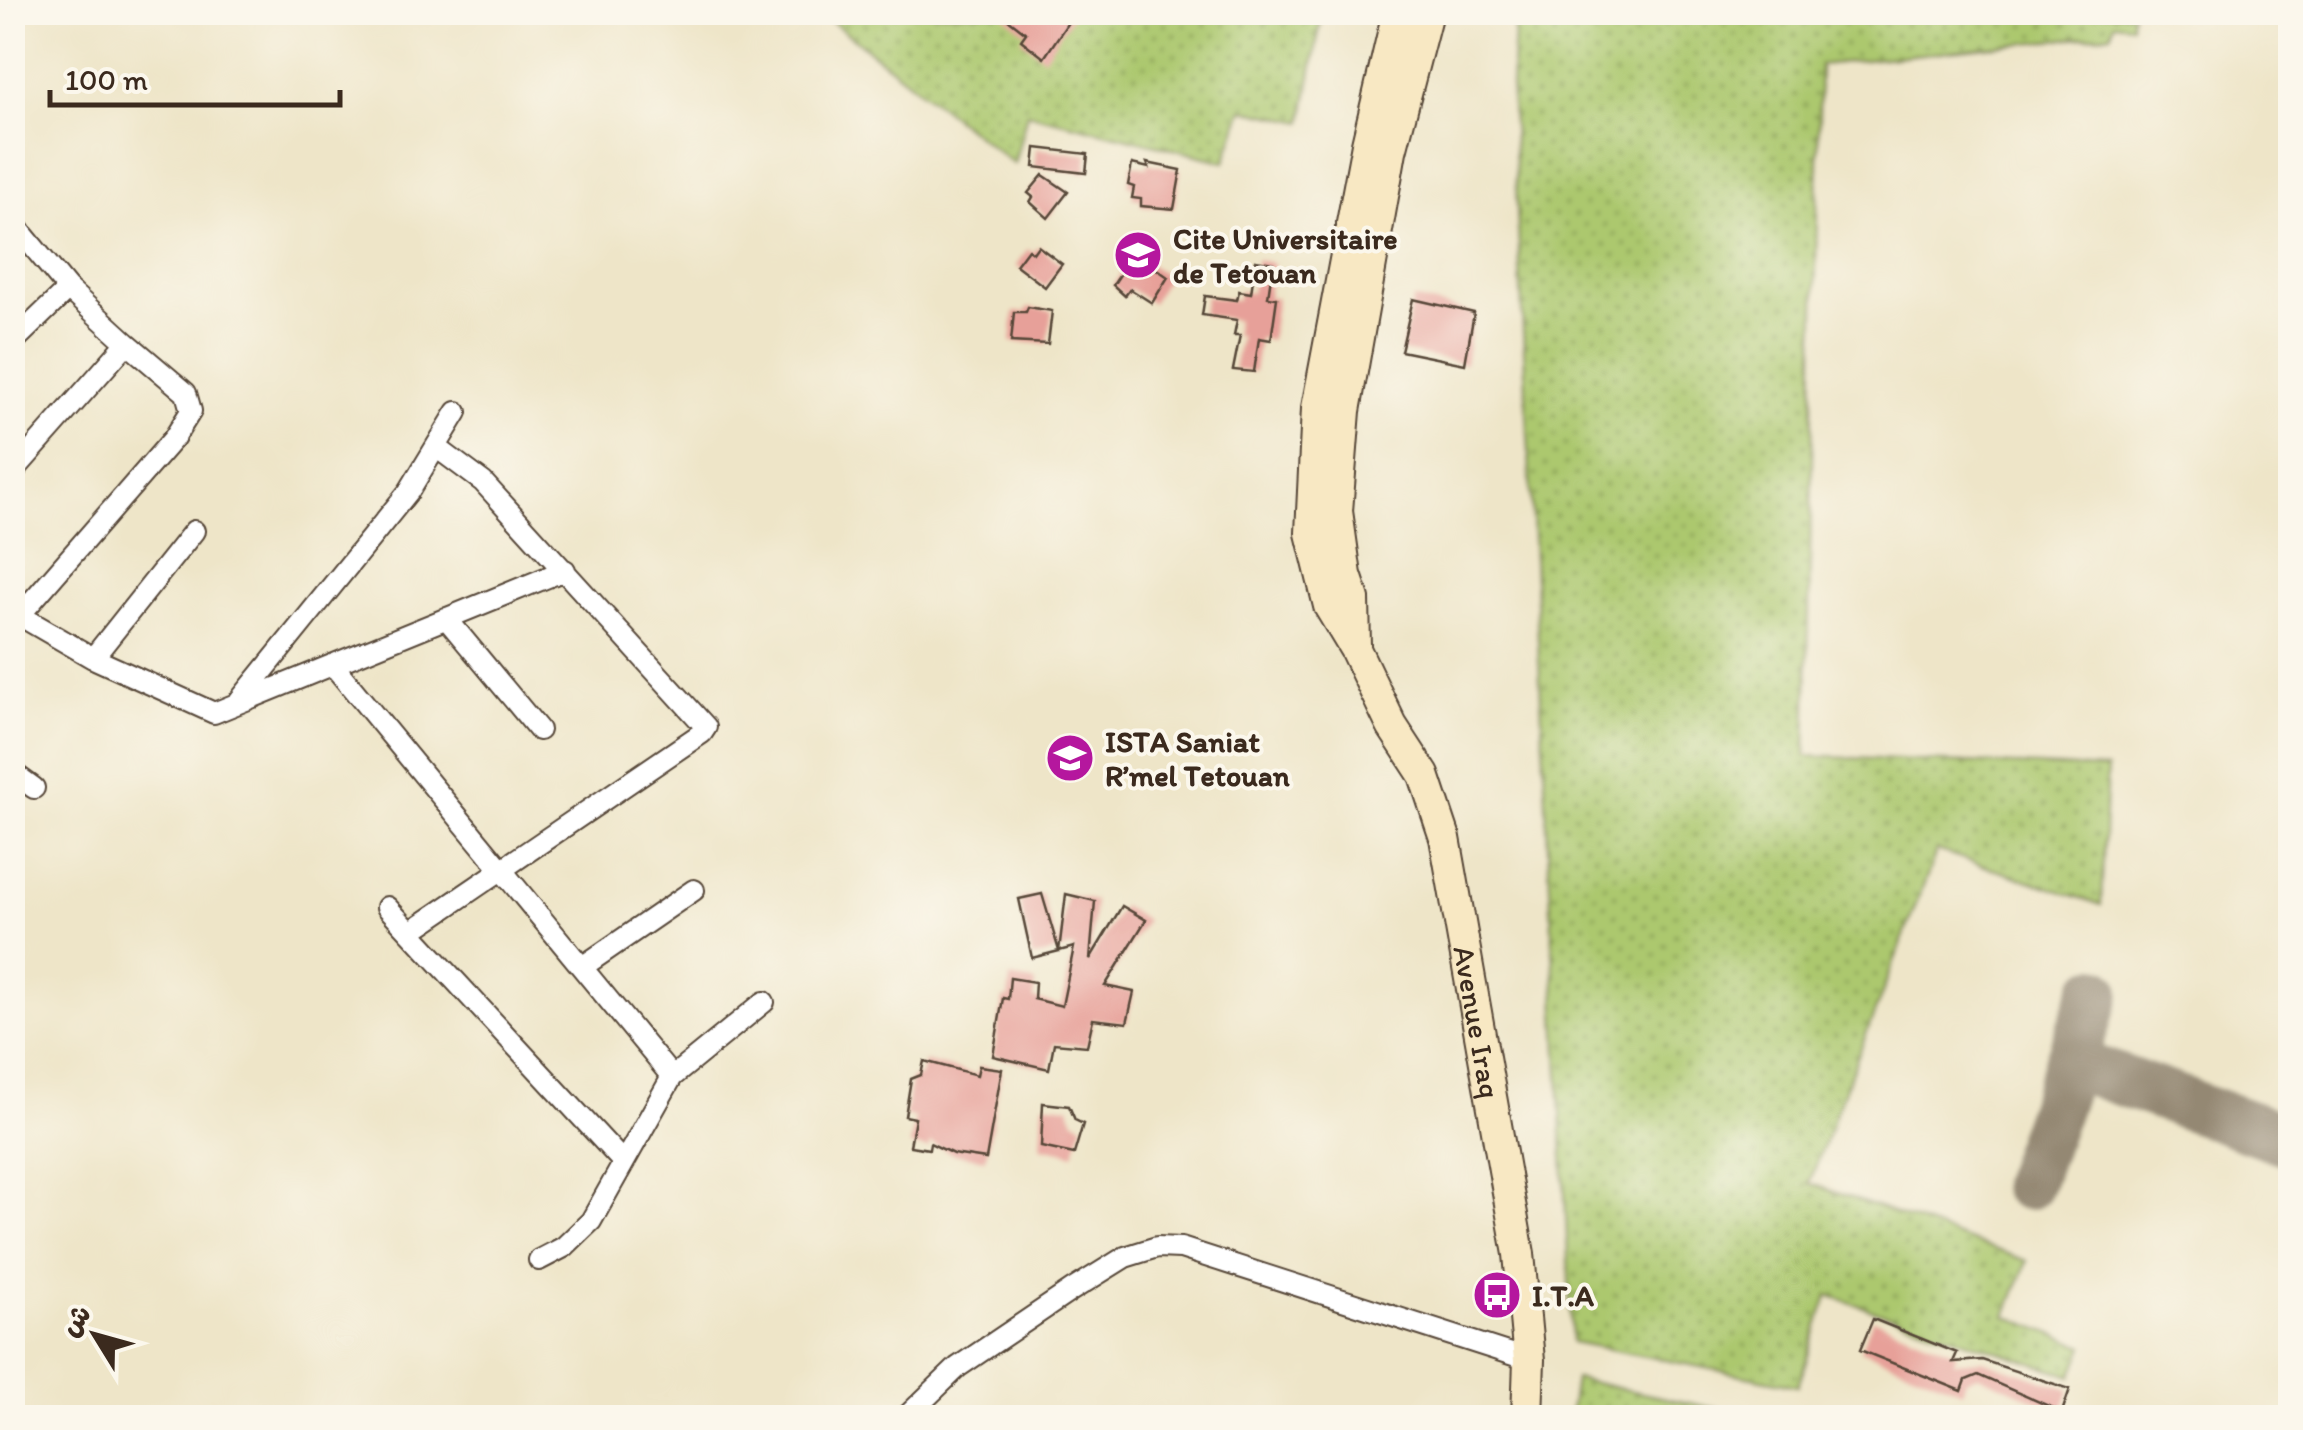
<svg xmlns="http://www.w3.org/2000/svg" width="2303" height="1430" viewBox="0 0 2303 1430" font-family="Itim,'Playpen Sans Arabic',sans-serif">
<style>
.grass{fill:url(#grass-dots);stroke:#747946;stroke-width:2.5}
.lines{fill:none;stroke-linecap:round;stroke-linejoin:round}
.taxiway{stroke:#948873;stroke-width:52}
.building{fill:#e7a099}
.street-casing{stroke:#564638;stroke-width:24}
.secondary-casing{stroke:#564638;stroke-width:34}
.street{stroke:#fff;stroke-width:20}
.secondary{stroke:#f8e8c3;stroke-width:30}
.labels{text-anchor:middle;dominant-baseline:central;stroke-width:8;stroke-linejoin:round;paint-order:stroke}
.poi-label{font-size:30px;font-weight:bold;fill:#3b2a1e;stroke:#fbf7ec;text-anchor:start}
.street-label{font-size:30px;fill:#3b2a1e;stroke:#fbf7ec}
</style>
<defs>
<pattern id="grass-dots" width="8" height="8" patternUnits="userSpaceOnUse" patternTransform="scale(2.5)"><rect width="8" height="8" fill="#acc86e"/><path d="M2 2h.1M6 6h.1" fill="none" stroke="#8da35a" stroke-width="1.8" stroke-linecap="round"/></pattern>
</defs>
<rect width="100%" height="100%" fill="#fbf7ec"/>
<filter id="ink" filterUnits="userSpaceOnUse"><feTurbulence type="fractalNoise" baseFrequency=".01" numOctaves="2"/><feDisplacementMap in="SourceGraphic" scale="20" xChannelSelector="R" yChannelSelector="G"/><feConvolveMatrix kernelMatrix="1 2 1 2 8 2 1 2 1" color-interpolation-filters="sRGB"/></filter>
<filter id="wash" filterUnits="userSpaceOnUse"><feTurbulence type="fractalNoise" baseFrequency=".0048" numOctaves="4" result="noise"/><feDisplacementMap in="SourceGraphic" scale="40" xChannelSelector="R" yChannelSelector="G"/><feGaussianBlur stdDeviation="2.25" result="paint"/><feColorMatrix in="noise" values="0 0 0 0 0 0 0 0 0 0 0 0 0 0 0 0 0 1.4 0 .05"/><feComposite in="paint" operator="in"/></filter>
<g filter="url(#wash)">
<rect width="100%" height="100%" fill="#eee5c8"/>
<!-- grass -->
<path class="grass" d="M821,13h501l-19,109 -60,-13 -18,53 -198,-49 -13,51z
M1515,13h617l-1,12 -17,-2 -3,11 -291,31 -14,691 301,13 -6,136 -164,-55 -128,333 218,78 -21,55 78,30 -12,30 -244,-81 -30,91 -226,-44 -61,-1258z
M1575,1379h1l180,38h-187z"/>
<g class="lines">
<!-- taxiway -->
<path class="taxiway" d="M2075,1048l5,12 12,10 198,71
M2027,1184l68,-191"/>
</g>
<g id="blocks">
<!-- building -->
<path class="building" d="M999,12h76l-31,46 -23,-18 5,-7z
M1036,148l52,6 -2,19 -52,-6z
M1147,163l34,7 -7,39 -33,-3v-7l-9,-1 2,-11 -6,-2 4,-21 17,4z
M1043,175l25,17 -20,26 -18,-16 3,-5 -5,-4z
M1038,246l24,18 -17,23 -29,-22 12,-16 5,4z
M1142,259l26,18 -16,26 -22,-14 -5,7 -12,-11 14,-21 8,6z
M1256,260l17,3 -5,34 9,1 -6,42 -12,-2 -5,34 -21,-2 7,-35h-6l3,-15 -35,-5 3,-19 32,4 2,-9 12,2z
M1413,299l61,14 -9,51 -64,-13z
M1028,307l24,4 -4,33 -37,-2 3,-30h12z
M1042,894l17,57 -27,7 -13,-59z
M1066,894l29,7 -5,58 32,-53 24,14 -41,66 29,6 -7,31 -34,-4 -6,27 -33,-3 -5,26 -56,-13 10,-58 5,1 2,-21 25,4 -1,17 28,7 12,-59 -15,4z
M924,1061l53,14 2,-9 23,3 -16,90 -33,-5 -23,-11 -1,6 -19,-3 5,-28 -10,-2 6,-37 10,-4z
M1043,1103l26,3 6,14 8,4 -9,30 -33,-7z
M1873,1319l84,34 -4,9 29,-2 88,29 -8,23 -84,-37 -12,5 -4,11 -102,-41z"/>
</g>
</g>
<g filter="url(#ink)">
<use href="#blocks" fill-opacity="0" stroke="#564638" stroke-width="2.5"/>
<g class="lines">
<!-- street casing -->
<g class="street-casing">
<path id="street" d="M12,221l56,68
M12,343l56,-54 59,54 -115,130
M12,611l81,47 121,55 351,-143
M20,615l154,-177 17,-27 -5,-18 -59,-50
M446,618l93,112
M93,658l101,-127
M333,665l339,412
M239,701l170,-210 48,-79
M12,772l22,16
M387,907l236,255
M410,932l292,-199 4,-6 -223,-245 -47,-35
M582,967l112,-77
M539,1260l25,-13 27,-26 81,-144 92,-75
M905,1418l53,-51 114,-77 53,-33 32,-10 24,1 348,112"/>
</g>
<!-- secondary casing -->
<g class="secondary-casing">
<g id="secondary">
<path id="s1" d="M1398,12l-31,132 -50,264 -6,125 18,73 26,43 37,77 32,49 21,63 74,416 10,106 -2,58"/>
<path d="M1355,646l-1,-47 -8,-24 -9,-64 8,-100 46,-260 36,-139"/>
</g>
</g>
<!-- street -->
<use href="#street" class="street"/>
<!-- secondary -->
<use href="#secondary" class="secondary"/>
</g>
</g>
<!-- icons -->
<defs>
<g id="university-disc" transform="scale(2.5)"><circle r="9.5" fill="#b5179e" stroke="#fbf7ec"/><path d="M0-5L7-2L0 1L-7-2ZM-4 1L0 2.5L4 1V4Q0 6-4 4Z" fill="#fff"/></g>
<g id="school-disc" transform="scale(2.5)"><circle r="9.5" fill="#b5179e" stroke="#fbf7ec"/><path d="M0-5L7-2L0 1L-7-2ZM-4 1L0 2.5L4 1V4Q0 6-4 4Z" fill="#fff"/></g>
<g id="bus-disc" transform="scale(2.5)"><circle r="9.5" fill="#b5179e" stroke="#fbf7ec"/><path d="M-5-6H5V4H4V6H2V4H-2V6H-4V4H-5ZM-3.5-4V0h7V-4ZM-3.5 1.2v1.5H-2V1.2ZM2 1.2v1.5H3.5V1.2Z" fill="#fff"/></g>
</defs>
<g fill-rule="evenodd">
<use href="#university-disc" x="1138" y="255"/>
<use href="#school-disc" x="1070" y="758"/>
<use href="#bus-disc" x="1497" y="1295"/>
</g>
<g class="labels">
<!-- poi labels -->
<g class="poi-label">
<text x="1173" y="238">Cite Universitaire<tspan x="1173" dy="34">de Tetouan</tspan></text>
<text x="1105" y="741">ISTA Saniat<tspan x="1105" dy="34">R’mel Tetouan</tspan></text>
<text x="1532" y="1295">I.T.A</text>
</g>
<!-- street labels -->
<g class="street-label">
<text stroke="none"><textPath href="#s1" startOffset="1052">Avenue Iraq</textPath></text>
</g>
</g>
<!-- margin -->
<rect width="2303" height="1430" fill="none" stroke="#fbf7ec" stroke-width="50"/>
<!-- north arrow -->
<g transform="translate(95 1335) rotate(307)" stroke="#fbf7ec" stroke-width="8" paint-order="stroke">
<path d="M0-8L18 38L0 25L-18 38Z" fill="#3b2a1e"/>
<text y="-15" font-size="28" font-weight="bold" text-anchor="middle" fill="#3b2a1e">ش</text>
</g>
<!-- scale -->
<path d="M50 90v15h290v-15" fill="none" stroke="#3b2a1e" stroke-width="5"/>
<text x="65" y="90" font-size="30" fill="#3b2a1e" stroke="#fbf7ec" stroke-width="8" paint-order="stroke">100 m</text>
</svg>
